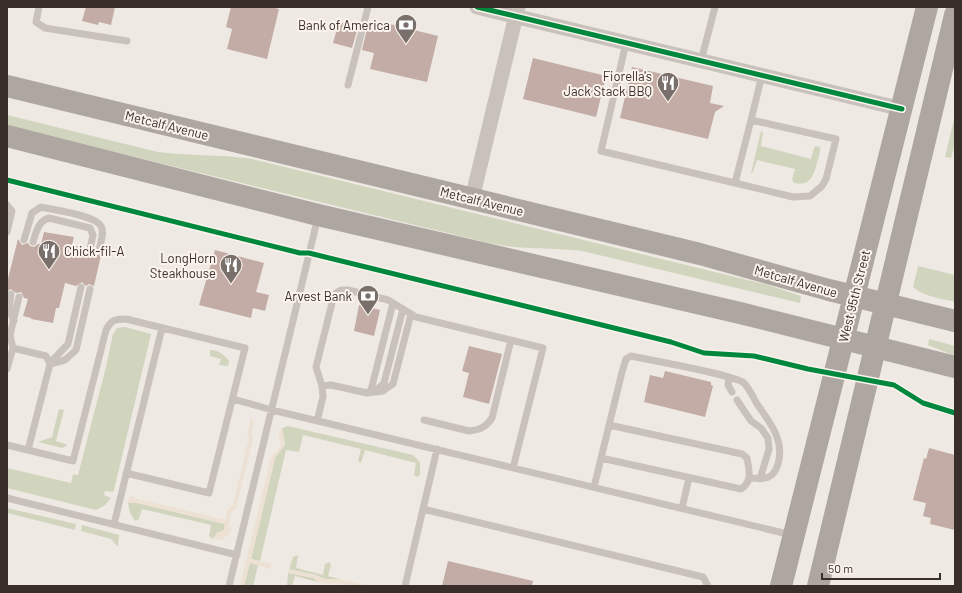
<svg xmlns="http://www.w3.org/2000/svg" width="962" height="593" viewBox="0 0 962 593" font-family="Barlow,sans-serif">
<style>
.green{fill:#d1d5be}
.plaza{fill:#ede1d3}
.building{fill:#c3aca5}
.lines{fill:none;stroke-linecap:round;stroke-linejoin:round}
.lane{stroke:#c9c2bc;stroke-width:7}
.street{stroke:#c9c2bc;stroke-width:15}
.primary{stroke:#aea6a1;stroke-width:22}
.cycleway-casing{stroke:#fbf3ec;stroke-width:8}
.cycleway{stroke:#00873e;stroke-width:5}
.labels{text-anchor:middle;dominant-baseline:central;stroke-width:4;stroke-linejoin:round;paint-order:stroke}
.poi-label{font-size:13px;fill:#3a2e2a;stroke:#fbf3ec;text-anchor:end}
.street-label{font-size:13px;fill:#3a2e2a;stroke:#fbf3ec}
</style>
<rect width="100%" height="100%" fill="#efe9e4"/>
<!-- green -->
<path class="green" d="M7,115l151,37c31,4 62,2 94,7l516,126 33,11 -1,7 -218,-52c-31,-4 -62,-1 -93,-8l-482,-117z
M955,115v29l-4,14 -6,-1z
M761,131l2,1 -2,14 50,13 3,-11 2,-2 4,1c1,5 -2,11 -3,16 -3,12 -7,24 -23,20l-2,-3 3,-11 -38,-9 -4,12 -2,1z
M918,266l37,9v27c-15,-4 -31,-5 -42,-15z
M125,327l26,7 -37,156 -1,2 -8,-1 -1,4 7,3 -6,7 -9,5 -89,-22v-20l64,15 2,-9 5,1 28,-108 7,-33 4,-6z
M929,339l26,7v10l-27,-11z
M210,350c7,-1 15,5 19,11l-1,5 -9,-1 2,-6 -11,-3z
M59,409l5,1 -8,31 12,4 -6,3 -24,-6 14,-5z
M288,426l125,29 7,7v13l-3,2 -3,-2 2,-12 -51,-13 -4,13 -3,-2 3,-12 -58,-14 -4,17 -13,-2 -26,111 -9,-2 24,-101 10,-14 -3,-16z
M128,503h9l88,21 -1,6 -7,3 -4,6 -4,-3 2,-11 -69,-16 -3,10 -4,2 -5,-8z
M7,508l69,16 -1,6 -68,-17z
M82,525l37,10 -1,12 -7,-8 -30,-8z
M298,555l-2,13 27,7 2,-11 4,-2 2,3 -3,11 12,3h-14l-11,-4 -26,-6 4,-12z
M250,563l8,2 -5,21h-9z
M288,573l26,5 3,4 -22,-6 -3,10h-5z"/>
<!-- plaza -->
<path class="plaza" d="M251,417l3,7 -3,10 2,1v4l-17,69 -5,4 -2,16 3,-2 -2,7 -3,3 -6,4 -8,-1 4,-6 7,-3 1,-6 -88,-21h-9l2,-8 4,3 92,22 1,-9 6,-6 16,-68 -2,-1z
M282,428l3,17 -10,13 -24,101 21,5 -2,5 -20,-6 -6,23h-4l31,-129 10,-11 -3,-14z
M289,569l26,6 11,4h14l29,7h-18l-13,-3 -11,1 -10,-2 -3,-4 -26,-5z"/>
<!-- building -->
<path class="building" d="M86,7h29l-4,18 -12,-3 -1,3 -16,-4z
M231,7h39l9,2 -12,50 -40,-10 5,-20 -6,-2z
M339,22l19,5 -6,21 -19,-5z
M382,22l56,14 -11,46 -57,-13 4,-16 -12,-3 5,-21 12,3z
M533,58l73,18 -10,41 -73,-18z
M632,67l81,19 -3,17 14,3 -9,6 -7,27 -88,-21z
M44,232l30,5 -2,8 13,3 4,6 5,-2 2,3h5l-7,31 -5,-2 -3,2 -4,-4 -6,4 -11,-3 -6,25h-3l-3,15 -22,-4v-1l-8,-2 5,-17 -4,-1 -3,-6 -5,1 -5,-4 -4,2v-8l11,-44 4,6 6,-2 2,3 4,1 4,-3h3z
M215,250l49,13 -8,29 13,3 -4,16 -12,-3 -2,10 -52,-13z
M359,305l21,5 -6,26 -20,-5z
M469,346l33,8 -13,50 -26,-7 6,-24 -7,-2z
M665,371l46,11v3l2,1 -8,31 -61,-15 6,-27 13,3z
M929,448l26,7v75l-25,-6 1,-6 -8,-2 3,-13 -13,-3 11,-42 2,1z
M448,561l85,20 -1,5h-90z"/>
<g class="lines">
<!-- lane -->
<path class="lane" d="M39,7l-3,15 9,6 82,13
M626,43l-25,108 134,32
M701,61l14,-54
M348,85l20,-78
M751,120l-16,63 58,14 17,-1 12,-10 4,-7 10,-40 -85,-19 11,-45
M7,205l5,6 -5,21
M24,240l8,-27 9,-6c12,3 54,8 60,19 4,7 -1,17 -2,25
M33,242c3,-9 5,-21 16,-24l41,10 3,7 -3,14
M11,294l-2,16 5,11
M13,348l-3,-13 9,-38
M50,363l18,-19 13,-57
M50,364l15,-4 11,-10 14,-61
M7,369l6,-21 33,8 4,8 -22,86
M729,377l-1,8 4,7
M322,386l9,-1 36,8 4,-3 22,-87
M376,392l7,-1 10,-7 18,-70
M367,393l7,-1 10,-9 19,-74
M233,399l39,11 520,125
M737,400l14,21 10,7 7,10 1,11 -9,30
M424,420l45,11c11,-1 17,-4 23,-13l19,-78
M317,421l6,-24 -1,-11 -6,-19 17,-68 3,-6 5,-3h7l40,10 28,17 127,31 -30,120
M7,445l66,16 33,-131c5,-10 9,-11 20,-11l119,29 -36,145 -83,-20
M601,458l140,31c12,-8 8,-19 6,-31l-5,-4 -133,-29
M594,487l28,-115 4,-13 5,-3c18,4 104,19 113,27 5,5 9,14 13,21 13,19 28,36 21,60 -5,16 -13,15 -28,14
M7,498l230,57
M682,508l7,-30
M423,509l280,68 5,9
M114,524l48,-196
M229,586l89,-369
M405,586l32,-137"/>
<!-- street -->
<path class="street" d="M477,7l425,102
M472,199l46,-192"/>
<!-- primary -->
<path class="primary" d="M7,86l693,168 129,36 126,31
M7,136l311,79 422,98 215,54
M781,586l146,-579
M818,586l137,-571"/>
<!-- cycleway casing -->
<g class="cycleway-casing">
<path id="cycleway" d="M477,7l425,102
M7,180l293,73h9l362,89 33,11 50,3 54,13 86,16 29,18 32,10"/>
</g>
<!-- cycleway -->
<use href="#cycleway" class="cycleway"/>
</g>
<!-- icons -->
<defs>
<g id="bank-pin" transform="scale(1.15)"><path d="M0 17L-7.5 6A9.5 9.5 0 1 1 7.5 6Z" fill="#796f6b" stroke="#fbf3ec"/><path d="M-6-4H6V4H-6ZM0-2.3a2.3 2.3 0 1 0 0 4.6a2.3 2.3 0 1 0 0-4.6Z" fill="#fff"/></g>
<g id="restaurant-pin" transform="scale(1.15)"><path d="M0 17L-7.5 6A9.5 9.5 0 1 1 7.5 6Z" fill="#796f6b" stroke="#fbf3ec"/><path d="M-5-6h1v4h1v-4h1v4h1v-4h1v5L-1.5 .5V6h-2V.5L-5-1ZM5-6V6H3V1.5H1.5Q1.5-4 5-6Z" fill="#fff"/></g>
</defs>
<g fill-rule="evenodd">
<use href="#bank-pin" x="406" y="25"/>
<use href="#restaurant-pin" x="668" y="83"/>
<use href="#restaurant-pin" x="49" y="251"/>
<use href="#restaurant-pin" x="231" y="265"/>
<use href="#bank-pin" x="368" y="296"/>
</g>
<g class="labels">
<!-- poi labels -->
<g class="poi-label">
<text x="390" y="25">Bank of America</text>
<text x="652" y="76">Fiorella's<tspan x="652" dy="15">Jack Stack BBQ</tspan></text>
<text x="64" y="251" text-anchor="start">Chick-fil-A</text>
<text x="216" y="258">LongHorn<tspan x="216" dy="15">Steakhouse</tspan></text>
<text x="352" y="296">Arvest Bank</text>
</g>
<!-- street labels -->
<g class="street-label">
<text transform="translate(167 125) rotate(14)">Metcalf Avenue</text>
<text transform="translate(482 201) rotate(14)">Metcalf Avenue</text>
<text transform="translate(796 281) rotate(16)">Metcalf Avenue</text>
<text transform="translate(854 296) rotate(-76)">West 95th Street</text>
</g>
</g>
<!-- border -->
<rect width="962" height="593" fill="none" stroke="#3a2e2a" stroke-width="16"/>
<!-- scale -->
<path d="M822 573v6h118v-6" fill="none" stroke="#3a2e2a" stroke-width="2"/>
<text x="828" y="573" font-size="12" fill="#3a2e2a" stroke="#fbf3ec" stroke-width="3" paint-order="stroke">50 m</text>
</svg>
